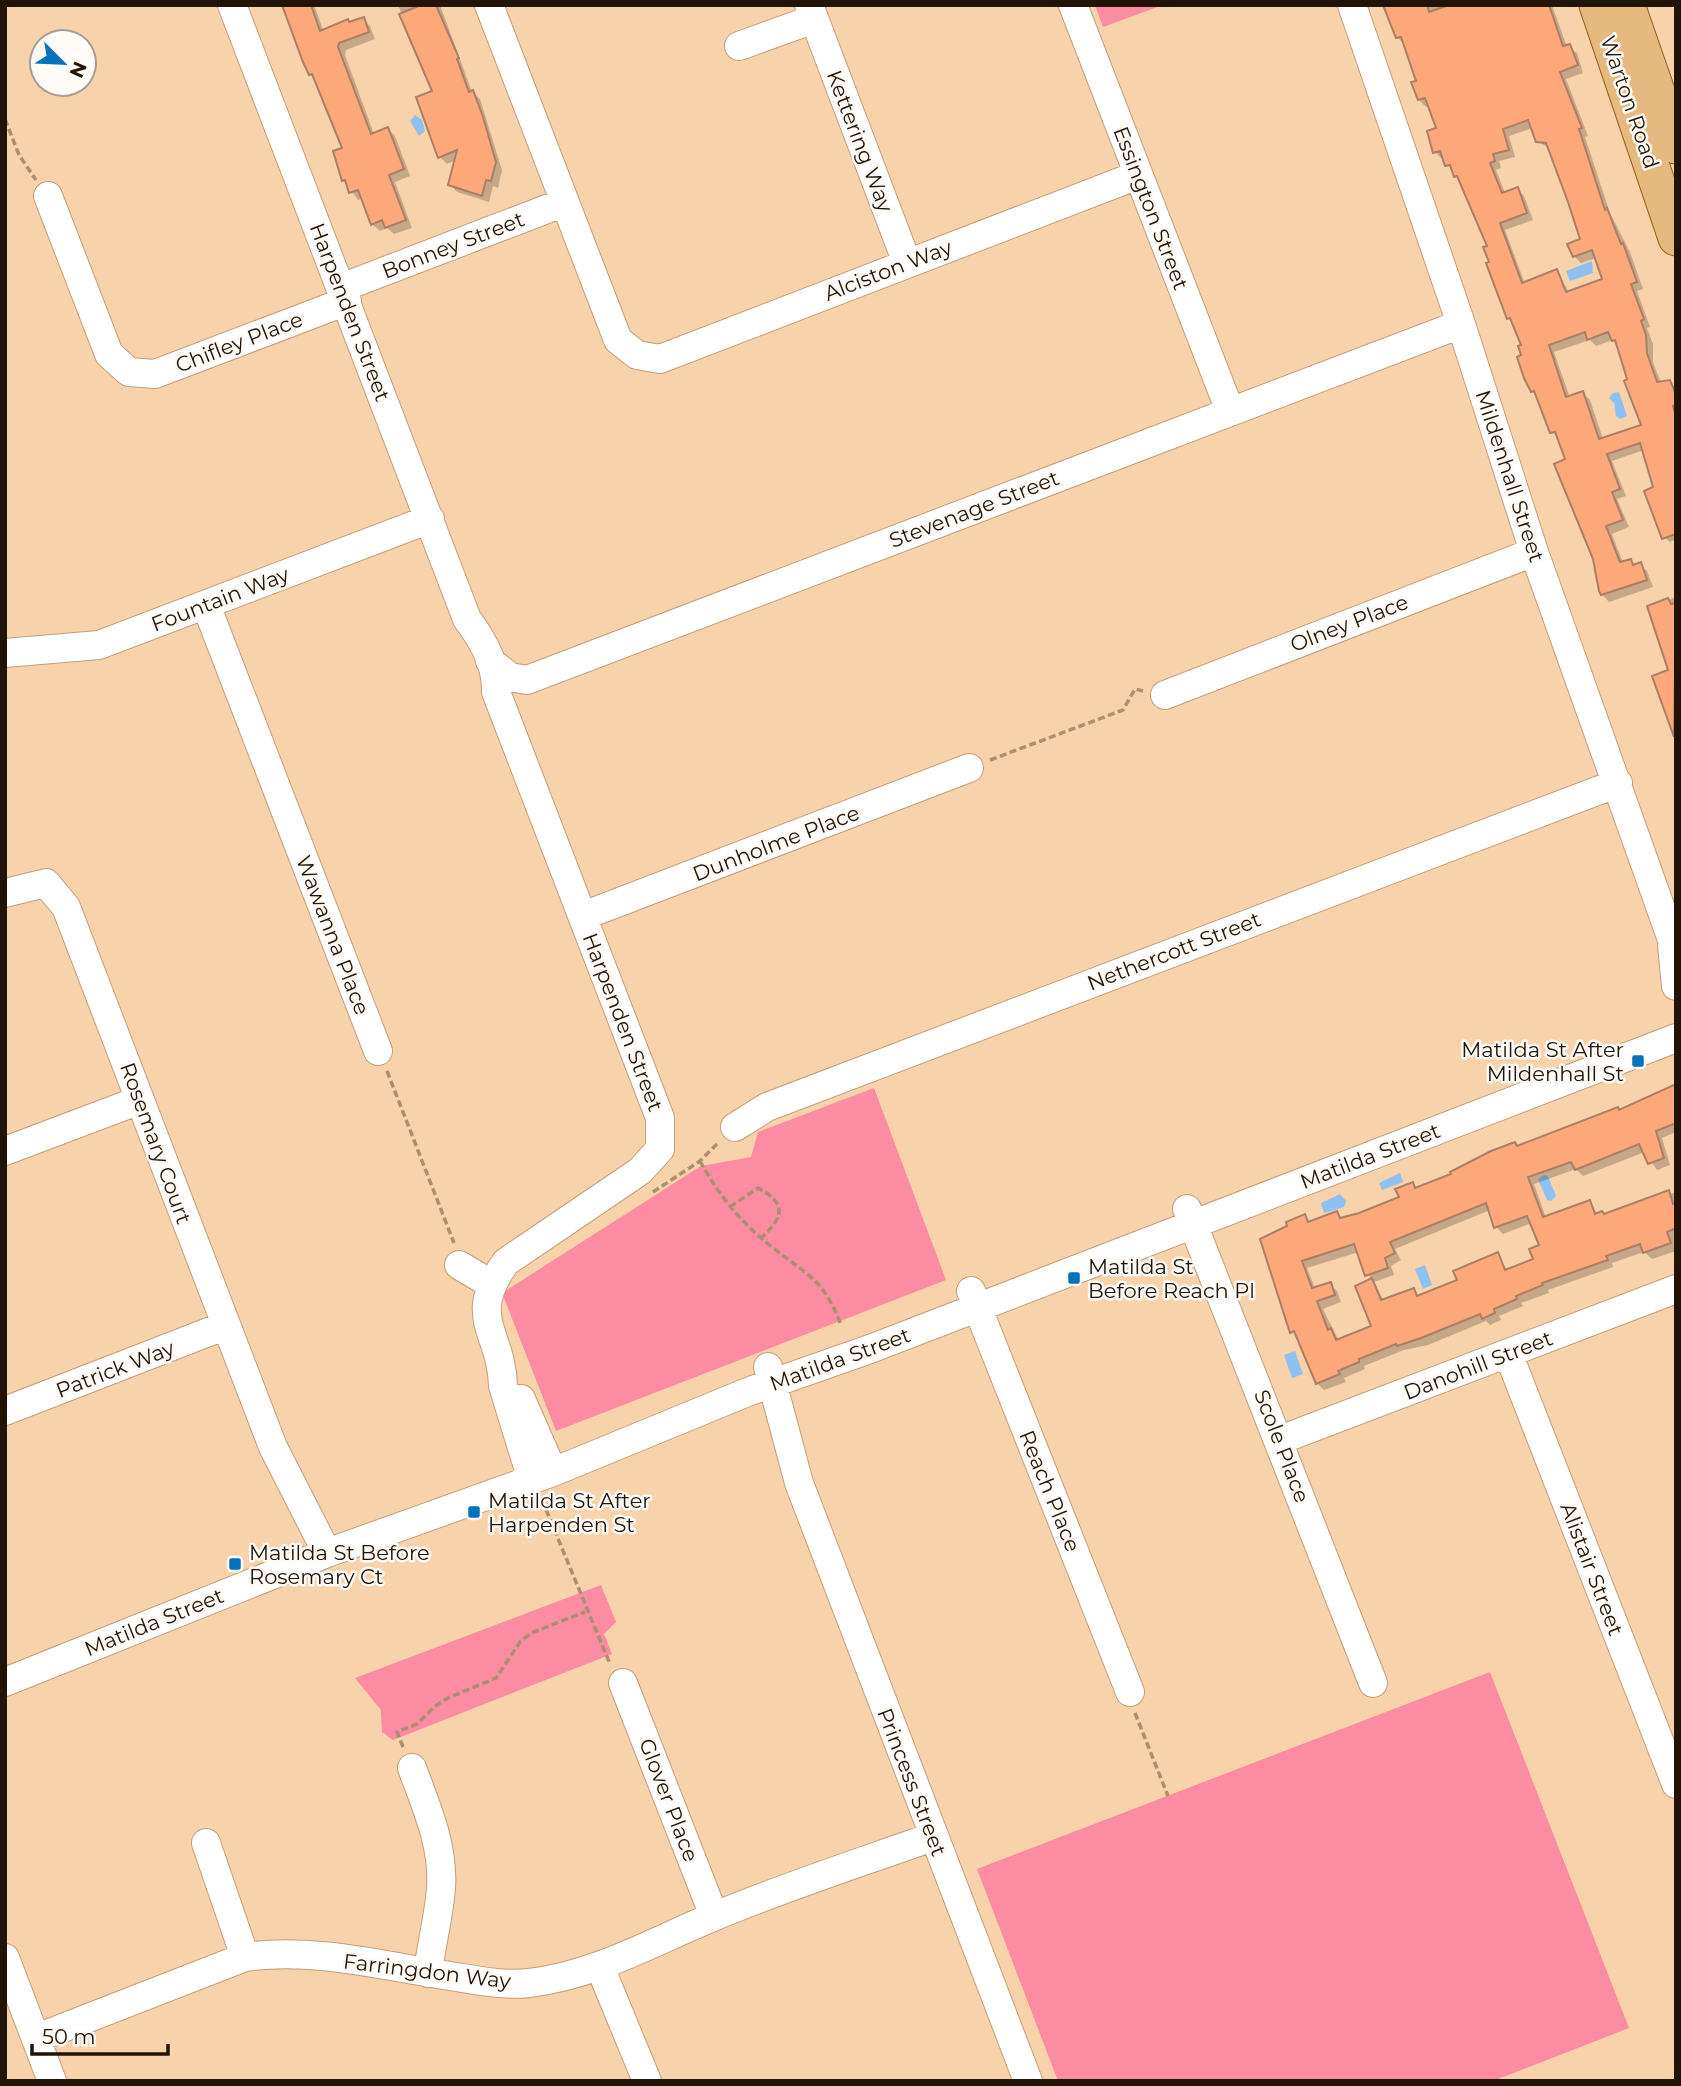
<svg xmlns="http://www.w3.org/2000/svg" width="1681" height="2086" viewBox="0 0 1681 2086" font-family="Montserrat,sans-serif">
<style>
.green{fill:#fb8ca2}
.water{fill:#8ec1f2}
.shadow{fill:#0003;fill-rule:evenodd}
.building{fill:#fda87b;stroke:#ac7e66;stroke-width:2;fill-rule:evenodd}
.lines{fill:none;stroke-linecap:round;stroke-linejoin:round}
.minor-casing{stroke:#c29e77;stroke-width:30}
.major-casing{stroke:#95601e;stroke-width:37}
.path{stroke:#ad8f70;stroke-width:3.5;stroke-dasharray:7 3.5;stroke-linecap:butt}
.minor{stroke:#fff;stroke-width:28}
.major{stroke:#e5b980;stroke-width:35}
.poi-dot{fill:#0471bc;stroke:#fefaf6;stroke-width:2.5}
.labels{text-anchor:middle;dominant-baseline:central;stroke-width:5;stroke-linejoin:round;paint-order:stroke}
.street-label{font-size:21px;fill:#211305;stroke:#fefaf6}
.poi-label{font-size:21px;fill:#211305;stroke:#fefaf6;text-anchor:start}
</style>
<rect width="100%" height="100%" fill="#f8d2aa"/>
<!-- green -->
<path class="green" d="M1095,5h68l-60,22z
M874,1088l72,192 -390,151 -54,-138 199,-127 50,-9 7,-25z
M601,1585l15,37 -12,12 8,20 -219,86 -11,-8 -1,-22 -26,-32z
M1490,1672l139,356 -136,53h-435l-81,-212z"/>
<!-- water -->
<path class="water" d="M415,115l7,5 3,11 -6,5 -9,-15z
M1592,261l1,12 -23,8 -4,-10z
M1619,392l8,24 -7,3 -4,-3 -2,-13 -5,-5 4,-5z
M1400,1173l3,9 -21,8 -3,-7z
M1544,1175l4,1 8,20 -5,5 -4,-1 -9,-21z
M1340,1194l6,7 -2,6 -20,6 -3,-10z
M1425,1265l7,20 -9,4 -8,-20z
M1295,1351l8,23 -11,4 -8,-23z"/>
<!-- shadow -->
<path class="shadow" d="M283,5h31l10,27 39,-13 7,7 5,13 -29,11 -1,5 29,79 14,-5 7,7 15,40 -15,6 17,46 -18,6 -7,-6 -7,3 -8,-7 -9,-26 -5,2 -15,-20 1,-31z
M398,5h42l32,87 8,7 22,71 -4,18 -5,-2 -4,16 -32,-10 -7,-8 6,-24 -9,4 -7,-7 -6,-65z
M1385,5h167l15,42 10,6 6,20 -17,6 22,57 -3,1 25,76 20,39 13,37 -6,2 13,36 -3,1 6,16v18l8,21 9,-1 6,6v151l-6,3 -8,-7 -7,-47 -11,-38 -32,11 14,35 -9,3 12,28 -17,7 11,29 8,-2 5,5 4,-2 7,7 6,16 -44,15 -7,-8 -35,-134 -29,-63 -6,-6 -9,-45 -32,-83 -2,-16 -34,-75 -20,-20 3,-23 -8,-24 -4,2 -7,-7 -1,-18 -13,-37 -7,-7zM1533,128l5,13 12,8 32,91 -8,16 7,7 15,-5 8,22 -35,12 -13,-21 -31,13 -20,-54 28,-10 -9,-24 -7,-7 -12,4 -9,-23 5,-2 -2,-7 16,-4 -6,-21zM1590,340l6,6 17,-6 6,6 24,80 -40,13 -13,-39 -7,-7 -13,5 -16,-46z
M1676,597v140l-22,-60 16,-6 -21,-64z
M1676,1086v46l-14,6 8,27 -13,5 -12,-18 -62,24 -7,-7 -42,15 12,34 43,-16 9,12 7,2 71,-24v59l-24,8 -8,-7 -32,11 1,4 -65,23 1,3 -28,10 2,3 -24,10 2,4 -11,5 -4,-4 -58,24 -24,5 -40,16 1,3 -21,9 2,4 -22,8 -7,-7 -38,-85 26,-81 6,6 25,-10 7,6 58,-21 11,-14 5,5 37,-13 61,-32 3,3 102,-36zM1490,1210l6,17 7,7 29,-11 10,23 -7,14 -27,11 -11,-17 -38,27 -39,16 -7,-7 -29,11 -10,-19 20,-7 -3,-9 10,-6 -6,-11zM1359,1252l12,28 2,47 -34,14 -16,-32 18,-7 -4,-11 -7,-7 -15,4 -8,-20z"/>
<!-- building -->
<path class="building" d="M282,5h29l9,26 28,-12 1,3 15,-5 5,15 -30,11 -1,4 33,87 17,-7 16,42 -15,6 17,45 -21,8 -3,-8 -11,5 -13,-35 -9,3 -4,-13 -3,1 -9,-30 9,-3 -30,-74 -3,1 -6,-13z
M421,5h15l23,53 -2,1 12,33 4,-2 10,27 13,45 -5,19 -5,-1 -4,16 -34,-11 9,-35 -19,8 -22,-61 16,-6 -33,-77z
M1383,5h44l2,7 20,-7h100l14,41 7,-2 8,21 -18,7 22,56 -3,1 26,81 2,-2 14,36 2,-1 14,39 -6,2 13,35 -3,2 5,14 1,18 10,29 13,-2 6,15v10l-3,1 3,11v117l-14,5 -18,-48 9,-4 -13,-44 -33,11 13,35 -8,3 11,28 -17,6 14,36 11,-3 2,6 8,-3 6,18 -46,15 -2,-4 -6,-32 -39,-95 11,-5 -10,-27 -5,1 -16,-42 -3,1 -7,-14 -7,-21 4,-2 -3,-9 3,-1 -11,-27 -3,1 -21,-56 3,-1 -6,-15 4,-1 -30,-70 -3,1 -4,-12 -5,1 -5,-15 -7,2 -6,-22 9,-3 -11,-30 -7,2 -7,-18 5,-1 -15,-44 -5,1zM1528,120l8,22 10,1 22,59 12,37 -13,5 6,13 19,-7 10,29 -36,13 -9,-23 -35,14 -22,-60 27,-10 -9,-26 -16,6 -12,-30 5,-2 -2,-7 16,-4 -6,-21zM1585,332l2,8 21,-8 4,9 3,-1 12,39 -3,2 17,44 -42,14 -16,-48 -17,6 -17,-52z
M1668,598l3,6 5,-1 -2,134 -22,-61 16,-6 -21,-64z
M1676,1084v39l-20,8 8,27 -16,6 -9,-20 -64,26 -4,-8 -43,15 15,40 47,-17 5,14 7,-3 2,3 65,-24 4,14 3,-1v25l-9,4 4,11 -28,10 -3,-9 -34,12 2,4 -66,23 1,2 -27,11 1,3 -23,10 1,4 -13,6 -2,-5 -59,24 -24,8 -1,-2 -37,15v3l-21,9 2,3 -24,10 -22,-53 -4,2 -30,-94 27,-13 -1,-4 19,-8 3,8 29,-11 3,7 19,-5 40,-16 -4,-8 18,-7 2,6 36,-14 -1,-2 41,-21 24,-9 2,4 101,-39 1,3zM1486,1203l8,25 33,-12 12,29 -10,4 4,10 -28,11 -7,-18 -45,19 4,9 -40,16 -3,-8 -33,12 -9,-22 -17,8 16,40 -35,14 -5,-12 -3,2 -11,-29 18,-6 -4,-13 -19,6 -10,-27 52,-17 11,32 23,-8 -3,-10 10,-5 -5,-11z"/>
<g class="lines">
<!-- minor casing -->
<g class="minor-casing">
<path id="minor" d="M232,5l235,614c16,21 30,47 29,73l164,426v31l-20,22 -134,91c-41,56 -4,70 -3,124l29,94
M489,5l129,335 19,15 23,4 478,-184
M809,5l98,258
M1073,5l157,406
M1352,5l109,319 73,228 142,399
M739,46l75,-27
M48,196l61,158 20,18 26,2 192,-73
M341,288l224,-86
M206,605l172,446
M5,653l94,-8 331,-126
M490,661l20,16 17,3 934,-356
M1165,695l369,-143
M5,893l41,-10 20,24 207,540 54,106
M583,916l386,-148
M1672,945l4,41
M735,1127l32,-20 851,-324
M5,1151l135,-51
M1187,1209l186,474
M459,1265l32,19
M971,1291l159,401
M1508,1353l168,431
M768,1367l31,116 229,598
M521,1399l32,73
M5,1411l219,-85
M1280,1440l396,-151
M5,1682l322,-129 226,-81 197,-81 120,-42 806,-311
M623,1683l91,233
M412,1768c14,38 32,78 29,120 -2,28 -10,57 -13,85
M206,1843l39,114
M5,1958l47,123
M600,1967l47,114
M37,2038l208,-81c67,-10 139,9 205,19 26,4 53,10 79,7 67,-8 123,-41 184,-66 71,-30 146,-54 219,-80"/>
</g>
<!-- major casing -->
<g class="major-casing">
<path id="major" d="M1597,5l79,233
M1627,5l49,141"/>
</g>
<!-- path -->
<path class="path" d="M5,119l14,36 17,25
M990,760l133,-50 12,-21 8,2
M387,1071l67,172
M700,1161c18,33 41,62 72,86 36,29 51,31 69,78
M653,1192l47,-31 19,-19
M730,1207l28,-19c29,15 26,29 4,49
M542,1500l68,164
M1135,1713l33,83
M403,1747l-6,-15 20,-8 18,-18 13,-8 48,-20 24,-36 11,-9 54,-21"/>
<!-- minor -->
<use href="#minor" class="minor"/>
<!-- major -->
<use href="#major" class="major"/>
</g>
<!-- markers -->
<g class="poi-dot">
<rect x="1631" y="1054" width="14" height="14" rx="3.5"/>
<rect x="1067" y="1271" width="14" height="14" rx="3.5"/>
<rect x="467" y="1505" width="14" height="14" rx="3.5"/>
<rect x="228" y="1557" width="14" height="14" rx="3.5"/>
</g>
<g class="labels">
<!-- street labels -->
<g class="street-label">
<text transform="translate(1630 102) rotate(71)">Warton Road</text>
<text transform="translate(860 141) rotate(69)">Kettering Way</text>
<text transform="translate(1151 208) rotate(69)">Essington Street</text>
<text transform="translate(453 245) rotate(-21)">Bonney Street</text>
<text transform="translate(888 270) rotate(-21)">Alciston Way</text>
<text transform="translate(350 312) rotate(69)">Harpenden Street</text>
<text transform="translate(239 342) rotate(-21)">Chifley Place</text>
<text transform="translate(1510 476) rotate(72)">Mildenhall Street</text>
<text transform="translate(974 509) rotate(-21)">Stevenage Street</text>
<text transform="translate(220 599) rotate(-21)">Fountain Way</text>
<text transform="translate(1349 623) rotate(-21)">Olney Place</text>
<text transform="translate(776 843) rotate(-21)">Dunholme Place</text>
<text transform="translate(333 935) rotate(69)">Wawanna Place</text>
<text transform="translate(1174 951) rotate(-21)">Nethercott Street</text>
<text transform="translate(623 1022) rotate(69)">Harpenden Street</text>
<text transform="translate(156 1143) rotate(70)">Rosemary Court</text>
<text transform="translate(1370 1156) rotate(-21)">Matilda Street</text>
<text transform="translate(840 1359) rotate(-20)">Matilda Street</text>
<text transform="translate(1478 1365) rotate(-21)">Danohill Street</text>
<text transform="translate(115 1369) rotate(-21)">Patrick Way</text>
<text transform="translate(1282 1446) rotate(69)">Scole Place</text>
<text transform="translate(1050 1491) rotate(68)">Reach Place</text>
<text transform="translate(1592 1569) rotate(69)">Alistair Street</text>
<text transform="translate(154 1622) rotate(-22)">Matilda Street</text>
<text transform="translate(912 1782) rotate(69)">Princess Street</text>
<text transform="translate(669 1800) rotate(69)">Glover Place</text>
<text transform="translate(427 1971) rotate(7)">Farringdon Way</text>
</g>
<!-- poi labels -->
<g class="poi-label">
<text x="1624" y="1049" text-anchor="end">Matilda St After<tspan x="1624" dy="24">Mildenhall St</tspan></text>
<text x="1088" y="1266">Matilda St<tspan x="1088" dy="24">Before Reach Pl</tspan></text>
<text x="488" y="1500">Matilda St After<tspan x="488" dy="24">Harpenden St</tspan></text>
<text x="249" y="1552">Matilda St Before<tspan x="249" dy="24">Rosemary Ct</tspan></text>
</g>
</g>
<!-- border -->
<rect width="1681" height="2086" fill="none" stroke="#211305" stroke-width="14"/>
<!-- north arrow -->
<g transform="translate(63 63) rotate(114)"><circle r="33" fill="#fefaf6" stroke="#a69e96" stroke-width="2"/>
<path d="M0-5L12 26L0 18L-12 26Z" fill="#0471bc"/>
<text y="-10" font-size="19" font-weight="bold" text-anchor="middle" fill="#211305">N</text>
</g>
<!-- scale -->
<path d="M32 2044v10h136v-10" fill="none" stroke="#211305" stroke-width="3.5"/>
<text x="42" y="2044" font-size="21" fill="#211305" stroke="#fefaf6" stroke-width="5" paint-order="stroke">50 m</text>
</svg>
